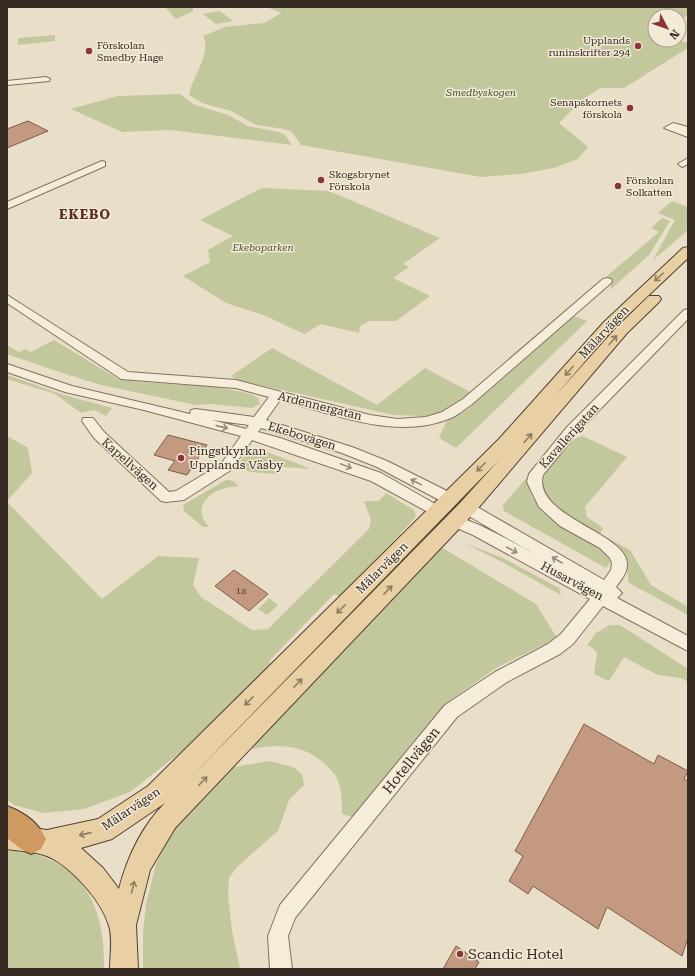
<svg xmlns="http://www.w3.org/2000/svg" width="695" height="976" viewBox="0 0 695 976" font-family="'Roboto Serif',serif">
<style>
.green{fill:#c3c79c}
.building{fill:#c39a81;stroke:#805b47}
.lines{fill:none;stroke-linecap:round;stroke-linejoin:round}
.minor-casing{stroke:#83715f;stroke-width:2}
.major-casing{stroke:#524032;stroke-width:2}
.highway-casing{stroke:#524032;stroke-width:2}
.minor{fill:#f5ecda;fill-rule:evenodd}
.major{fill:#e8d0a4;fill-rule:evenodd}
.highway{fill:#cf9a62;fill-rule:evenodd}
.oneway{stroke:#8e7d62}
.oneway2{stroke:#958b7e}
.poi-dot{fill:#8c3539;stroke:#f2e9d6;stroke-width:1.5}
.labels{text-anchor:middle;dominant-baseline:central;stroke-width:3;stroke-linejoin:round;paint-order:stroke}
.far-poi-label{font-size:10px;fill:#352a21;stroke:#f2e9d6;text-anchor:start}
.far-park-label{font-size:10px;font-style:italic;fill:#474f29;stroke:#f2e9d6}
.number-label{font-size:10px;fill:#584639}
.street-label{font-size:12px;fill:#352a21;stroke:#f2e9d6}
.poi-label{font-size:12px;fill:#352a21;stroke:#f2e9d6;text-anchor:start}
.far-district-label{font-size:13px;font-weight:bold;letter-spacing:1px;fill:#5d2e25;stroke:#f2e9d6}
.near-street-label{font-size:14px;fill:#352a21;stroke:#f2e9d6}
.near-poi-label{font-size:14px;fill:#352a21;stroke:#f2e9d6;text-anchor:start}
</style>
<rect width="100%" height="100%" fill="#e9dec7"/>
<!-- green -->
<path class="green" d="M165,7h27l1,1v3l-17,8z
M267,7h421v8l-9,5v-4h-24v24h23l10,3v5l-64,40h-24l-19,13 -22,22 29,24 -10,12 -24,9 -34,6 -39,3 -180,-32 -9,-13 -8,-3 -28,-4 -25,-14 -29,-8 -13,-8c3,-19 23,-40 14,-59l22,-9 39,-4 17,-10z
M220,11l13,10 -17,3 -13,-10z
M55,35v6l-37,4v-7z
M180,94l13,10 35,11 20,11 31,6 6,3 7,10 -122,-15 -48,2 -51,-23 47,-13z
M262,188l67,3 111,47 -37,26 6,3 -16,11 37,18 -34,25h-27l-9,5 -1,7 -38,-9 -17,10 -38,-18 -40,-13 -43,-27 27,-14 -2,-12 25,-14 -33,-16z
M672,201l16,6v23l-35,30 22,-40 -17,-7z
M662,218l8,3 -21,34 -39,35 2,-9 -5,-5 52,-44 -8,-4z
M574,316l13,5 -131,127 -17,-10 8,-18 20,-10z
M54,340l64,39 21,3 79,5 33,7 7,4 2,6 -8,4 -40,-4 -16,1 -95,-20 -48,-15 -46,-16v-9l12,7 6,-3 6,3z
M272,348l105,57 48,-37 49,26 -22,14 -26,8 -32,-1 -157,-35 -6,-4z
M7,375l57,20 48,13 -6,8 -12,-6 -13,3 -26,-19 -48,-15z
M7,436l21,12 4,25 -25,28z
M583,436l44,21 -42,50 2,10 16,11 -3,6 30,16 21,35 37,22v8l-59,-32c-3,-14 0,-26 -13,-36 -22,-20 -100,-43 -63,-86 8,-10 17,-23 30,-25z
M252,448l13,3 46,18 -40,-3 5,8 -26,-2 -10,-5c0,-9 6,-14 12,-19z
M528,476c1,4 1,10 2,15 8,29 55,46 78,63l2,8 -4,6 -102,-57 -1,-6z
M226,480c6,0 10,1 12,7 -22,-2 -50,18 -29,40h-6l-19,-16 -1,-6z
M386,493l28,17 2,6 -2,3 -73,78 -7,-3 -63,65 -4,12 -62,62 -75,59 -46,17 -40,4 -30,-8 -7,-5v-298l95,97 56,-43 41,2 -6,27 8,12 51,33 16,-1 101,-100 2,-9 -7,-19h15z
M464,543l39,15 56,30 2,7 -59,-33z
M441,547l95,57 21,34 -61,30 -48,34 -95,115 -11,-3c0,-10 0,-21 -3,-30 -2,-9 -8,-14 -14,-20 -24,-22 -55,-21 -84,-12z
M269,598l9,7 -11,10 -9,-6z
M610,625h10l68,44v13l-7,-4 -23,-3 -34,-18 -15,24 -15,-7 3,-21 -4,-5 -6,-3 9,-12z
M269,761l24,6 9,7 2,11 -15,15 -11,31 -41,36 -8,11 -1,17 4,36 8,38h-97v-37l3,-28 10,-40 20,-41 39,-44 19,-12z
M7,849c72,6 99,53 97,120h-97z"/>
<!-- building -->
<path class="building" d="M28,121l20,10 -41,17v-19z
M168,435l39,10 -20,30 -19,-5 7,-9 -21,-6z
M234,570l34,24 -19,17 -34,-25z
M584,724l70,40 4,-9 30,16 -4,8 4,2v157l-6,18 -75,-49 -9,22 -65,-43 -5,8 -19,-13 14,-25 -8,-5z
M456,946l23,16 -4,7h-32z"/>
<g class="lines">
<!-- minor casing -->
<g class="minor-casing">
<path id="minor" d="M46,77l4,2 -1,2 -42,4v-4z
M673,123l15,4v10l-24,-9z
M688,158v6l-6,3 -4,-3z
M102,161l3,1v4l-98,43v-7z
M607,278l4,1 1,2 -1,2 -140,122c-6,4 -13,10 -20,13 -55,23 -117,-4 -171,-18l-14,20 86,27 35,14 68,34 2,4 -2,4 -5,1 -5,-1 -68,-36 -35,-14 -81,-25 -3,4 22,6 101,35 61,35 2,4 -2,4 -5,1 -66,-36 -119,-41 -21,30 -47,30 -18,2 -5,-1 -67,-63 -12,-17 1,-3h10l11,14 65,60 7,-1 45,-27 20,-28 -97,-26 -79,-18 -58,-20v-8l65,22 118,28 1,-4 5,-1 58,8 15,-20 -33,-9 -115,-9 -114,-76v-8l121,77 108,8 134,35 27,4 29,-2 16,-5 21,-13 140,-120zM212,420l37,5 -3,4z
M688,309v10l-111,114 -34,42c-11,42 86,58 84,90 0,8 -6,15 -11,22l6,6 -5,5 71,38v15l-85,-45 -30,38 -13,10 -53,28 -50,35 -162,201 -7,18 4,33h-22l-2,-33 12,-31 165,-200 50,-33 53,-28 13,-10 29,-35 -117,-64 -23,-10 -2,-4 2,-4c14,-4 71,30 86,38l-74,-43 -2,-4 2,-4 5,-1 5,1 132,76 7,-10 1,-7 -2,-5 -10,-10 -40,-22 -21,-19 -12,-25 2,-8 38,-47 117,-117z"/>
</g>
<!-- major casing -->
<g class="major-casing">
<path id="major" d="M688,247v11l-74,70 -60,69 63,-70 32,-31h10l2,3 -2,3 -32,31 -153,180 -299,315 -25,42 -14,55 2,44h-28c0,-12 3,-32 -1,-43 -7,-25 -40,-63 -65,-71 -12,-4 -25,-4 -37,-6v-24l40,5 51,-11 50,-33 351,-347 105,-117 79,-74zM500,459l-40,44 -273,278zM165,803c-23,23 -38,55 -46,86l-16,-21 -22,-20 31,-9z"/>
</g>
<!-- highway casing -->
<g class="highway-casing">
<path id="highway" d="M7,806c16,6 32,17 39,33l-5,10 -10,5 -10,-5 -14,-11z"/>
</g>
<!-- minor -->
<use href="#minor" class="minor"/>
<!-- major -->
<use href="#major" class="major"/>
<!-- highway -->
<use href="#highway" class="highway"/>
</g>
<!-- one-way arrows -->
<defs><path id="oneway-shaft" d="M-6 0H5M1.5-3L5.5 0L1.5 3" fill="none" stroke-width="1.6" stroke-linecap="round" stroke-linejoin="round"/></defs>
<g class="oneway">
<use href="#oneway-shaft" transform="translate(659 277) rotate(138)"/>
<use href="#oneway-shaft" transform="translate(613 340) rotate(-49)"/>
<use href="#oneway-shaft" transform="translate(569 371) rotate(131)"/>
<use href="#oneway-shaft" transform="translate(528 438) rotate(-49)"/>
<use href="#oneway-shaft" transform="translate(481 467) rotate(135)"/>
<use href="#oneway-shaft" transform="translate(388 590) rotate(-46)"/>
<use href="#oneway-shaft" transform="translate(341 609) rotate(135)"/>
<use href="#oneway-shaft" transform="translate(298 683) rotate(-46)"/>
<use href="#oneway-shaft" transform="translate(249 701) rotate(135)"/>
<use href="#oneway-shaft" transform="translate(203 781) rotate(-46)"/>
<use href="#oneway-shaft" transform="translate(85 834) rotate(167)"/>
<use href="#oneway-shaft" transform="translate(133 887) rotate(-76)"/>
</g>
<g class="oneway2">
<use href="#oneway-shaft" transform="translate(222 427) rotate(13)"/>
<use href="#oneway-shaft" transform="translate(346 466) rotate(22)"/>
<use href="#oneway-shaft" transform="translate(416 482) rotate(-153)"/>
<use href="#oneway-shaft" transform="translate(512 550) rotate(28)"/>
<use href="#oneway-shaft" transform="translate(557 560) rotate(-150)"/>
</g>
<!-- markers -->
<g class="poi-dot">
<circle cx="638" cy="46" r="4"/>
<circle cx="89" cy="51" r="4"/>
<circle cx="630" cy="108" r="4"/>
<circle cx="321" cy="180" r="4"/>
<circle cx="618" cy="186" r="4"/>
<circle cx="181" cy="458" r="4"/>
<circle cx="460" cy="954" r="4"/>
</g>
<g class="labels">
<!-- far-poi labels -->
<g class="far-poi-label">
<text x="630" y="40" text-anchor="end">Upplands<tspan x="630" dy="12">runinskrifter 294</tspan></text>
<text x="97" y="45">Förskolan<tspan x="97" dy="12">Smedby Hage</tspan></text>
<text x="622" y="102" text-anchor="end">Senapskornets<tspan x="622" dy="12">förskola</tspan></text>
<text x="329" y="174">Skogsbrynet<tspan x="329" dy="12">Förskola</tspan></text>
<text x="626" y="180">Förskolan<tspan x="626" dy="12">Solkatten</tspan></text>
</g>
<!-- far-park labels -->
<g class="far-park-label">
<text x="481" y="92">Smedbyskogen</text>
<text x="263" y="247">Ekeboparken</text>
</g>
<!-- number labels -->
<g class="number-label">
<text x="241" y="590">1a</text>
</g>
<!-- street labels -->
<g class="street-label">
<text transform="translate(604 332) rotate(-47)">Mälarvägen</text>
<text transform="translate(320 406) rotate(14)">Ardennergatan</text>
<text transform="translate(302 436) rotate(17)">Ekebovägen</text>
<text transform="translate(569 436) rotate(-48)">Kavallerigatan</text>
<text transform="translate(130 464) rotate(42)">Kapellvägen</text>
<text transform="translate(382 568) rotate(-45)">Mälarvägen</text>
<text transform="translate(572 581) rotate(28)">Husarvägen</text>
<text transform="translate(131 809) rotate(-34)">Mälarvägen</text>
</g>
<!-- poi labels -->
<g class="poi-label">
<text x="189" y="451">Pingstkyrkan<tspan x="189" dy="14">Upplands Väsby</tspan></text>
</g>
<!-- far-district labels -->
<g class="far-district-label">
<text x="85" y="214">EKEBO</text>
</g>
<!-- near-street labels -->
<g class="near-street-label">
<text transform="translate(411 760) rotate(-51)">Hotellvägen</text>
</g>
<!-- near-poi labels -->
<g class="near-poi-label">
<text x="468" y="954">Scandic Hotel</text>
</g>
</g>
<!-- border -->
<rect width="695" height="976" fill="none" stroke="#352a21" stroke-width="16"/>
<!-- north arrow -->
<g transform="translate(667 28) rotate(131)"><circle r="19" fill="#f2e9d6" stroke="#a69d8e"/>
<path d="M0-3L7 15L0 10L-7 15Z" fill="#8c3539"/>
<text y="-6" font-size="11" font-weight="bold" text-anchor="middle" fill="#352a21">N</text>
</g>
</svg>
